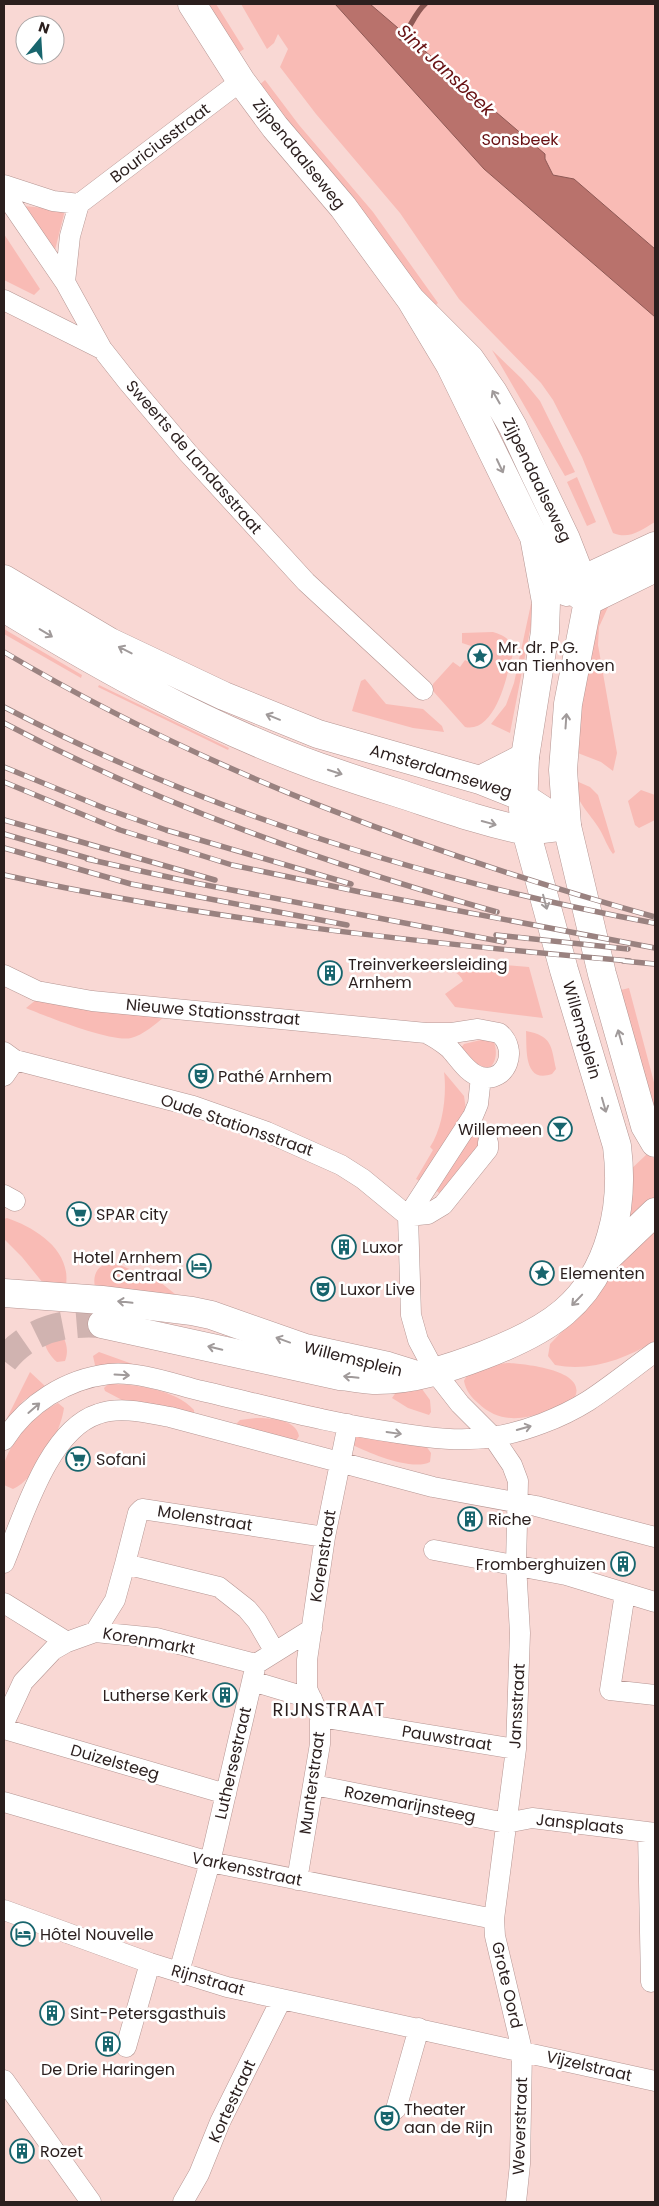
<svg xmlns="http://www.w3.org/2000/svg" width="659" height="2206" viewBox="0 0 659 2206" font-family="Poppins,sans-serif">
<style>
.green{fill:#f9bbb5}
.water{fill:#b9726c;stroke:#8e5955}
.lines{fill:none;stroke-linecap:round;stroke-linejoin:round}
.stream{stroke:#8e5955;stroke-width:5.5}
.primary-tunnel{stroke:#d0b3b0;stroke-width:28;stroke-dasharray:28 14;stroke-linecap:butt}
.street-casing{stroke:#b59693;stroke-width:21}
.secondary-casing{stroke:#b59693;stroke-width:29}
.primary-casing{stroke:#b59693;stroke-width:29}
.street{stroke:#fff;stroke-width:20}
.secondary{stroke:#fff;stroke-width:28}
.primary{stroke:#fff;stroke-width:28}
.rail-casing{stroke:#9a8280;stroke-width:5.5}
.rail{stroke:#fff;stroke-width:4;stroke-dasharray:11;stroke-linecap:butt}
.oneway{stroke:#a09a9a}
.labels{text-anchor:middle;dominant-baseline:central;stroke-width:5;stroke-linejoin:round;paint-order:stroke}
.park-label{font-size:16px;fill:#681013;stroke:#fff}
.street-label{font-size:16px;fill:#2b1f1e;stroke:#fff}
.poi-label{font-size:16px;fill:#2b1f1e;stroke:#fff;text-anchor:start}
.water-label{font-size:18px;font-style:italic;fill:#681113;stroke:#fff}
.neighbourhood-label{font-size:18px;letter-spacing:1px;fill:#2b1f1e;stroke:#fff}
</style>
<rect width="100%" height="100%" fill="#f9d8d4"/>
<!-- green -->
<path class="green" d="M203,4h13l28,45 -9,6z
M241,4h414v518c-14,8 -26,18 -42,11l-31,-76 -29,-57 -12,-17 -82,-84 -59,-86 -84,-99 -36,-47 8,-18 -10,-15 -4,9 -7,6z
M265,80l34,45 74,87 65,91 -2,2 -9,-3 -170,-215z
M24,206l41,4 -10,40z
M4,234l36,55 -6,6 -30,-15z
M492,350l30,29 18,22 35,71 -10,4z
M577,477l19,45 -9,4 -20,-44z
M531,604l3,1 -2,15 -22,113 -19,-9 15,-19 8,-22z
M609,605l-10,22 -1,18 19,108 -4,18 -12,-9 -31,-12 29,-136 3,-5z
M4,629l78,46 -1,3 -77,-44z
M493,632c8,2 18,7 20,16 1,6 -2,13 -4,19 -4,19 -17,66 -44,60l-32,-36v-7l20,-22 7,5 5,-7 4,2 4,-5 -5,-3 3,-8 -9,-3v-10z
M365,679l21,25 37,5 19,17 2,6 -31,-4 -61,-17 9,-30z
M99,685l130,63 -1,2 -130,-63z
M574,780l16,7 8,8 17,57 -2,2c-5,-6 -9,-17 -13,-24 -10,-17 -26,-29 -26,-50z
M641,790l14,5v25l-16,8 -4,-3 -7,-24z
M440,964l45,7 10,-7 34,3 14,51 -88,-11 -10,-13 18,-13c-4,-10 -13,-10 -23,-13z
M629,988l26,98v27l-34,-123z
M37,999l130,16c-11,8 -23,20 -36,23 -18,5 -86,-22 -105,-30z
M526,1031c26,5 25,14 30,38l-4,5c-29,10 -25,-26 -26,-43z
M485,1039l9,3c3,8 3,21 -5,26 -13,-2 -20,-10 -28,-20l3,-4z
M444,1072l20,24 2,14 -46,71 -4,-2 17,-29 -3,-3c13,-19 17,-53 14,-75z
M475,1125l10,21 -43,47h-3l-3,-3z
M647,1154l8,5v38l-25,22 -1,-48z
M7,1218c29,10 64,32 59,67l-23,-2 -21,-26 -18,-18v-20z
M655,1228v113c-30,18 -64,31 -100,24l-7,-9 2,-12 50,-52 17,-26z
M113,1262l47,20 20,16 -85,-11c-3,-14 4,-23 18,-25z
M54,1327c11,7 16,22 11,34l-8,1c-10,-8 -21,-28 -3,-35z
M99,1352l39,14 221,51 -260,-49 -4,-3 -2,-9z
M508,1363c17,1 82,7 66,36 -31,14 -66,33 -96,4 -7,-6 -12,-12 -14,-22 6,-15 30,-17 44,-18z
M30,1372l15,14 -22,15 -19,23z
M108,1384c26,0 67,5 86,26v3l-70,-12 -19,-10 -1,-3z
M422,1389l8,11 1,12 -2,3 -21,-7 -16,-10 5,-7z
M58,1403l6,5c-3,24 -28,71 -51,81l-9,-4c0,-7 -2,-17 1,-24 8,-23 31,-47 53,-58z
M256,1418c14,0 40,1 43,18l-3,5 -61,-16 5,-5z
M357,1436l69,10 5,7 -1,9c-18,9 -59,-8 -77,-17l-1,-6z"/>
<!-- water -->
<path class="water" d="M335,4h35l175,150v5l8,16 21,4 81,70v68l-171,-148z"/>
<g class="lines">
<!-- stream -->
<path class="stream" d="M401,38c10,-10 13,-24 24,-34"/>
<!-- primary-tunnel -->
<path class="primary-tunnel" d="M4,1361c24,-31 61,-40 98,-37"/>
<!-- street casing -->
<g class="street-casing">
<path id="street" d="M4,185l49,16 26,3
M4,193l61,89 37,67 26,33 60,71 118,129 117,108
M65,282l5,-46 9,-32 162,-123
M4,300l98,49
M4,975l33,16 55,10 334,32
M478,1029l21,4c20,16 8,50 -18,44 -14,-3 -23,-20 -32,-29 -7,-6 -15,-11 -23,-15h26z
M4,1052l11,8 178,46 74,26 74,33 22,14 45,37 3,99 7,25 17,32 25,32 33,33 19,28 6,16 -2,84 4,68 -4,116 -22,170 1,17 27,114 -2,114 -4,38
M4,1076l11,-16
M4,1195l11,6
M408,1216l65,-100 5,-12 3,-27
M408,1216l20,-2 15,-9 45,-56v-7
M4,1440c23,-36 62,-61 105,-66 30,-3 64,10 93,17 65,15 130,33 196,42 32,5 63,9 95,4 31,-5 68,-19 95,-36 23,-15 45,-33 67,-49
M434,1550l132,25 89,27
M4,1563c19,-45 44,-133 94,-149 22,-8 50,-1 72,3l263,70 103,19 119,31
M125,1564l13,-51 4,-4 183,28
M625,1593l-15,97 45,5
M4,1603l63,39
M95,1632l20,-32 10,-36 94,23 28,22 10,12 18,31
M252,1681l60,18
M320,1717l196,32
M4,1723l19,-41 30,-32 14,-8 28,-10 61,6 100,26 56,-35
M4,1729l222,65
M314,1785l192,38 26,-5 123,15
M4,1802l206,60 284,57
M648,1832l3,150
M297,1880l23,-136v-27l-13,-28v-29l18,-123 23,-113
M4,1910l146,53 77,24 428,94
M179,1972l31,-110 46,-198
M126,2047l24,-84
M4,2080l87,122
M396,2109l23,-81
M183,2202l16,-28 21,-52 61,-122"/>
</g>
<!-- secondary casing -->
<g class="secondary-casing">
<path id="secondary" d="M192,4l49,77 34,46 68,80 68,93 39,65 84,172 28,43 9,9 17,12
M411,300l59,59 23,33 20,35 20,43 33,69 16,41 6,21 -20,103 -5,66 4,56 -41,5 -3,-22 2,-52 20,-125 1,-30 -12,-65
M567,592l15,-12 73,-34
M588,601l67,-33
M4,1293l98,7 90,11 19,4 94,33 83,18 29,9"/>
</g>
<!-- primary casing -->
<g class="primary-casing">
<path id="primary" d="M4,579l106,63 114,54 94,38 162,46 43,17 44,29 35,148 43,152 10,17
M4,608c100,61 204,119 315,159 26,9 53,18 79,26 43,14 84,29 128,38l38,139 53,176c4,32 3,60 -6,90 -19,68 -64,95 -127,119 -34,13 -70,25 -107,25 -12,0 -25,-3 -37,-4l-238,-52
M480,780l45,-23
M607,1258l48,-46"/>
</g>
<!-- street -->
<use href="#street" class="street"/>
<!-- secondary -->
<use href="#secondary" class="secondary"/>
<!-- primary -->
<use href="#primary" class="primary"/>
<!-- rail casing -->
<g class="rail-casing">
<path id="rail" d="M4,652c202,120 425,202 651,265
M4,707c203,106 425,174 650,216
M4,723c157,83 323,141 493,189
M4,767l100,41 62,22 185,54
M4,782l116,48 112,35 133,28 290,55
M4,820l211,60
M4,834l90,26
M4,848l127,36 216,41
M87,859l108,24 309,59
M4,875c205,45 416,68 626,86
M496,935l132,14
M623,961l32,3"/>
</g>
<!-- rail -->
<use href="#rail" class="rail"/>
</g>
<!-- one-way arrows -->
<defs><path id="oneway-shaft" d="M-6 0H5M1.5-3L5.5 0L1.5 3" fill="none" stroke-width="1.6" stroke-linecap="round" stroke-linejoin="round" transform="scale(1.25)"/></defs>
<g class="oneway">
<use href="#oneway-shaft" transform="translate(496 397) rotate(-120)"/>
<use href="#oneway-shaft" transform="translate(500 466) rotate(65)"/>
<use href="#oneway-shaft" transform="translate(46 633) rotate(31)"/>
<use href="#oneway-shaft" transform="translate(125 650) rotate(-153)"/>
<use href="#oneway-shaft" transform="translate(273 717) rotate(-158)"/>
<use href="#oneway-shaft" transform="translate(566 721) rotate(-86)"/>
<use href="#oneway-shaft" transform="translate(335 772) rotate(18)"/>
<use href="#oneway-shaft" transform="translate(489 823) rotate(15)"/>
<use href="#oneway-shaft" transform="translate(545 902) rotate(75)"/>
<use href="#oneway-shaft" transform="translate(620 1037) rotate(-106)"/>
<use href="#oneway-shaft" transform="translate(604 1105) rotate(74)"/>
<use href="#oneway-shaft" transform="translate(577 1300) rotate(134)"/>
<use href="#oneway-shaft" transform="translate(125 1302) rotate(-174)"/>
<use href="#oneway-shaft" transform="translate(283 1340) rotate(-160)"/>
<use href="#oneway-shaft" transform="translate(215 1348) rotate(-167)"/>
<use href="#oneway-shaft" transform="translate(122 1375) rotate(3)"/>
<use href="#oneway-shaft" transform="translate(351 1377) rotate(-174)"/>
<use href="#oneway-shaft" transform="translate(34 1408) rotate(-41)"/>
<use href="#oneway-shaft" transform="translate(524 1428) rotate(-16)"/>
<use href="#oneway-shaft" transform="translate(394 1433) rotate(8)"/>
</g>
<!-- icons -->
<defs>
<g id="sight-ring" transform="scale(1.25)"><circle r="9.5" fill="#fff" stroke="#18656d" stroke-width="1.5"/><path d="M0-6L1.8-2.2L6-1.7L2.9 1.2L3.7 5.4L0 3.3L-3.7 5.4L-2.9 1.2L-6-1.7L-1.8-2.2Z" fill="#18656d"/></g>
<g id="building-ring" transform="scale(1.25)"><circle r="9.5" fill="#fff" stroke="#18656d" stroke-width="1.5"/><path d="M-4-6H4V6H1V3H-1V6H-4ZM-2.5-4.3h1.7v1.8h-1.7ZM.8-4.3h1.7v1.8H.8ZM-2.5-1h1.7V.8h-1.7ZM.8-1h1.7V.8H.8Z" fill="#18656d"/></g>
<g id="theatre-ring" transform="scale(1.25)"><circle r="9.5" fill="#fff" stroke="#18656d" stroke-width="1.5"/><path d="M-5-5.5Q0-4 5-5.5V0Q5 5 0 6Q-5 5-5 0ZM-3.3-2.5H-1v1.5H-3.3ZM1-2.5H3.3v1.5H1ZM-2.8 1Q0 5.5 2.8 1Z" fill="#18656d"/></g>
<g id="bar-ring" transform="scale(1.25)"><circle r="9.5" fill="#fff" stroke="#18656d" stroke-width="1.5"/><path d="M-6-5H6L.8 .8V4.5H3.5V6h-7V4.5H-.8V.8Z" fill="#18656d"/></g>
<g id="supermarket-ring" transform="scale(1.25)"><circle r="9.5" fill="#fff" stroke="#18656d" stroke-width="1.5"/><path d="M-6-5.5h2.5l.6 2H6L4.5 2H-2.5L-4.4-4H-6ZM-1.5 3.2a1.3 1.3 0 1 0 .1 0ZM3 3.2a1.3 1.3 0 1 0 .1 0Z" fill="#18656d"/></g>
<g id="hotel-ring" transform="scale(1.25)"><circle r="9.5" fill="#fff" stroke="#18656d" stroke-width="1.5"/><path d="M-6-4.5h1.5V1H6V5H4.5V3h-9V5H-6ZM-4 0a1.8 1.8 0 1 1 3.6 0ZM.5 0V-2.5h3Q6-2.5 6 0Z" fill="#18656d"/></g>
</defs>
<g fill-rule="evenodd">
<use href="#sight-ring" x="480" y="656"/>
<use href="#building-ring" x="330" y="973"/>
<use href="#theatre-ring" x="201" y="1076"/>
<use href="#bar-ring" x="560" y="1129"/>
<use href="#supermarket-ring" x="79" y="1214"/>
<use href="#building-ring" x="344" y="1247"/>
<use href="#hotel-ring" x="199" y="1266"/>
<use href="#sight-ring" x="542" y="1273"/>
<use href="#theatre-ring" x="323" y="1289"/>
<use href="#supermarket-ring" x="78" y="1459"/>
<use href="#building-ring" x="470" y="1519"/>
<use href="#building-ring" x="623" y="1564"/>
<use href="#building-ring" x="225" y="1695"/>
<use href="#hotel-ring" x="23" y="1934"/>
<use href="#building-ring" x="52" y="2013"/>
<use href="#building-ring" x="108" y="2044"/>
<use href="#theatre-ring" x="387" y="2118"/>
<use href="#building-ring" x="22" y="2151"/>
</g>
<g class="labels">
<!-- park labels -->
<g class="park-label">
<text x="520" y="139">Sonsbeek</text>
</g>
<!-- street labels -->
<g class="street-label">
<text transform="translate(160 143) rotate(-37)">Bouriciusstraat</text>
<text transform="translate(299 154) rotate(51)">Zijpendaalseweg</text>
<text transform="translate(194 457) rotate(49)">Sweerts de Landasstraat</text>
<text transform="translate(537 480) rotate(64)">Zijpendaalseweg</text>
<text transform="translate(441 771) rotate(17)">Amsterdamseweg</text>
<text transform="translate(213 1012) rotate(5)">Nieuwe Stationsstraat</text>
<text transform="translate(582 1030) rotate(74)">Willemsplein</text>
<text transform="translate(237 1125) rotate(19)">Oude Stationsstraat</text>
<text transform="translate(353 1359) rotate(14)">Willemsplein</text>
<text transform="translate(205 1518) rotate(9)">Molenstraat</text>
<text transform="translate(323 1556) rotate(-81)">Korenstraat</text>
<text transform="translate(149 1641) rotate(10)">Korenmarkt</text>
<text transform="translate(517 1706) rotate(-87)">Jansstraat</text>
<text transform="translate(447 1738) rotate(9)">Pauwstraat</text>
<text transform="translate(115 1762) rotate(16)">Duizelsteeg</text>
<text transform="translate(233 1763) rotate(-77)">Luthersestraat</text>
<text transform="translate(312 1783) rotate(-82)">Munterstraat</text>
<text transform="translate(410 1804) rotate(11)">Rozemarijnsteeg</text>
<text transform="translate(580 1824) rotate(6)">Jansplaats</text>
<text transform="translate(247 1869) rotate(12)">Varkensstraat</text>
<text transform="translate(208 1980) rotate(16)">Rijnstraat</text>
<text transform="translate(507 1985) rotate(77)">Grote Oord</text>
<text transform="translate(589 2066) rotate(13)">Vijzelstraat</text>
<text transform="translate(232 2101) rotate(-65)">Kortestraat</text>
<text transform="translate(520 2126) rotate(-88)">Weverstraat</text>
</g>
<!-- poi labels -->
<g class="poi-label">
<text x="498" y="647">Mr. dr. P.G.<tspan x="498" dy="18">van Tienhoven</tspan></text>
<text x="348" y="964">Treinverkeersleiding<tspan x="348" dy="18">Arnhem</tspan></text>
<text x="218" y="1076">Pathé Arnhem</text>
<text x="542" y="1129" text-anchor="end">Willemeen</text>
<text x="96" y="1214">SPAR city</text>
<text x="362" y="1247">Luxor</text>
<text x="182" y="1257" text-anchor="end">Hotel Arnhem<tspan x="182" dy="18">Centraal</tspan></text>
<text x="560" y="1273">Elementen</text>
<text x="340" y="1289">Luxor Live</text>
<text x="96" y="1459">Sofani</text>
<text x="488" y="1519">Riche</text>
<text x="606" y="1564" text-anchor="end">Fromberghuizen</text>
<text x="208" y="1695" text-anchor="end">Lutherse Kerk</text>
<text x="40" y="1934">Hôtel Nouvelle</text>
<text x="70" y="2013">Sint-Petersgasthuis</text>
<text x="108" y="2069" text-anchor="middle">De Drie Haringen</text>
<text x="404" y="2109">Theater<tspan x="404" dy="18">aan de Rijn</tspan></text>
<text x="40" y="2151">Rozet</text>
</g>
<!-- water labels -->
<g class="water-label">
<text transform="translate(446 70) rotate(43)">Sint Jansbeek</text>
</g>
<!-- neighbourhood labels -->
<g class="neighbourhood-label">
<text x="329" y="1709">RIJNSTRAAT</text>
</g>
</g>
<!-- border -->
<rect width="659" height="2206" fill="none" stroke="#2b1f1e" stroke-width="10"/>
<!-- north arrow -->
<g transform="translate(40 40) rotate(18)"><circle r="24" fill="#ffffff" stroke="#aaa5a5"/>
<path d="M0-4L9 19L0 12L-9 19Z" fill="#18656d"/>
<text y="-8" font-size="14" font-weight="bold" text-anchor="middle" fill="#2b1f1e">N</text>
</g>
</svg>
